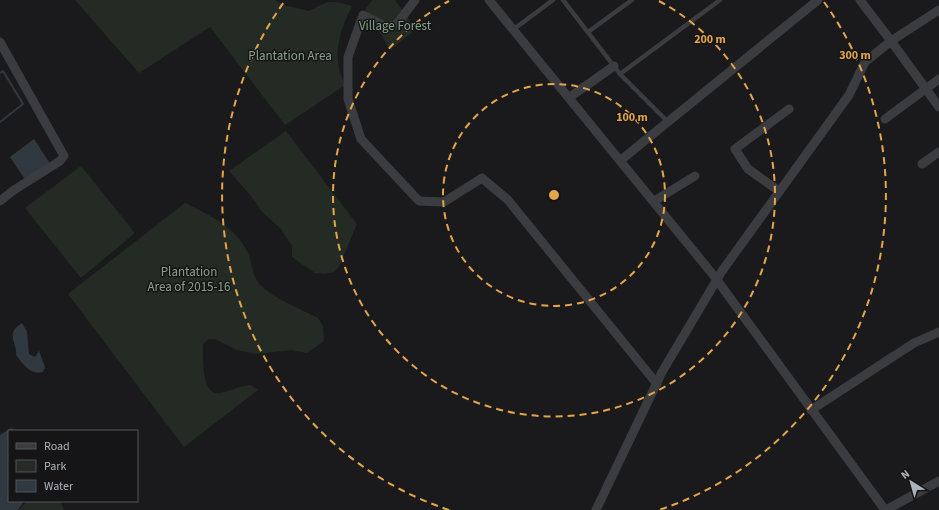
<svg xmlns="http://www.w3.org/2000/svg" width="939" height="510" viewBox="0 0 939 510" font-family="'Source Sans 3',sans-serif">
<style>
.green{fill:#242b24}
.water{fill:#30393f}
.lines{fill:none;stroke-linecap:round;stroke-linejoin:round}
.stream{stroke:#30393f;stroke-width:2}
.service{stroke:#3b3c40;stroke-width:4.5}
.minor{stroke:#3b3c40;stroke-width:9}
.ring{fill:none;stroke:#e4a649;stroke-width:2;stroke-dasharray:7 5}
.labels{text-anchor:middle;dominant-baseline:central;stroke-width:3;stroke-linejoin:round;paint-order:stroke}
.park-label{font-size:13px;fill:#86a386;stroke:#151517}
.centre{fill:#e4a649;stroke:#151517;stroke-width:2}
.ring-label{font-size:12px;text-anchor:middle;font-weight:bold;fill:#e4a649;stroke:#151517;stroke-width:3;stroke-linejoin:round;paint-order:stroke}
</style>
<rect width="100%" height="100%" fill="#1a1a1c"/>
<!-- green -->
<path class="green" d="M75,0h200l9,5 25,6c20,-11 20,-11 43,-5 -13,27 -21,50 -7,79l-60,40 -75,-98 -71,46z
M372,0h23l21,29 -26,21 -15,-26 -10,-14z
M286,131l71,93 -18,43 -5,5 -9,2 -10,-1 -23,-16v-11l-11,-17 -20,-18 -9,-14 -23,-26z
M81,166l54,67 -54,45 -56,-70z
M185,203c23,11 52,25 63,50 4,9 4,21 10,29 11,15 43,27 60,36l5,8 1,15 -17,12 -16,-3 -36,4 -18,-4 -22,-11h-6l-6,5c0,12 -2,50 15,49 8,0 20,-7 32,-8l8,5 -74,57 -116,-153z
M27,501h33l4,9h-45z"/>
<!-- water -->
<path class="water" d="M34,139l17,26 -25,16 -16,-24z
M22,323l5,9 2,22 6,3 4,-6 6,16 -2,5c-12,4 -21,-9 -27,-17 2,-11 -12,-21 6,-32z
M11,428l6,3h-8v70h15l-6,9h-18v-75z"/>
<g class="lines">
<!-- stream -->
<path class="stream" d="M0,73l3,-2 20,33 -23,18"/>
<!-- service -->
<path class="service" d="M563,0l57,74 48,48
M514,29l39,-29
M588,32l44,-32
M620,74l100,-74"/>
<!-- minor -->
<path class="minor" d="M415,0l-18,24 -11,3 -23,-12 -15,42v42l13,40 58,62 25,1 38,-24 26,22 149,184
M489,0l225,276 171,234
M939,10l-48,31 48,66
M0,42l64,114 -4,5 -46,29 -14,11
M570,97l44,-31
M885,119l54,-40
M621,160l197,-160
M922,164l17,-12
M779,191l-31,-22 -13,-20 54,-40
M654,201l41,-25
M811,410l103,-67 25,-11
M596,510l66,-138 60,-101 127,-176 16,-33 26,-21 -31,-41
M886,510l53,-29"/>
</g>
<!-- distance rings -->
<g class="ring">
<circle cx="554" cy="195" r="111"/>
<path d="M659 1A221 221 0 1 1 449 1"/>
<path d="M449 510A332 332 0 0 1 284 2M824 2A332 332 0 0 1 659 510"/>
</g>
<g class="labels">
<!-- park labels -->
<g class="park-label">
<text x="395" y="26">Village Forest</text>
<text x="290" y="56">Plantation Area</text>
<text x="189" y="272">Plantation<tspan x="189" dy="15">Area of 2015-16</tspan></text>
</g>
</g>
<circle cx="554" cy="195" r="6" class="centre"/>
<g class="ring-label">
<text x="710" y="43">200 m</text>
<text x="855" y="59">300 m</text>
<text x="632" y="121">100 m</text>
</g>
<!-- legend -->
<rect x="8" y="430" width="130" height="72" fill="#151517" stroke="#525458"/>
<rect x="16" y="443" width="20" height="6" fill="#3b3c40" stroke="#525458"/>
<text x="44" y="450" font-size="12" fill="#adb2ba">Road</text>
<rect x="16" y="460" width="20" height="12" fill="#242b24" stroke="#525458"/>
<text x="44" y="470" font-size="12" fill="#adb2ba">Park</text>
<rect x="16" y="480" width="20" height="12" fill="#30393f" stroke="#525458"/>
<text x="44" y="490" font-size="12" fill="#adb2ba">Water</text>
<!-- north arrow -->
<g transform="translate(911 482) rotate(323)" stroke="#151517" stroke-width="3" paint-order="stroke">
<path d="M0-3L7 15L0 10L-7 15Z" fill="#adb2ba"/>
<text y="-6" font-size="11" font-weight="bold" text-anchor="middle" fill="#adb2ba">N</text>
</g>
</svg>
